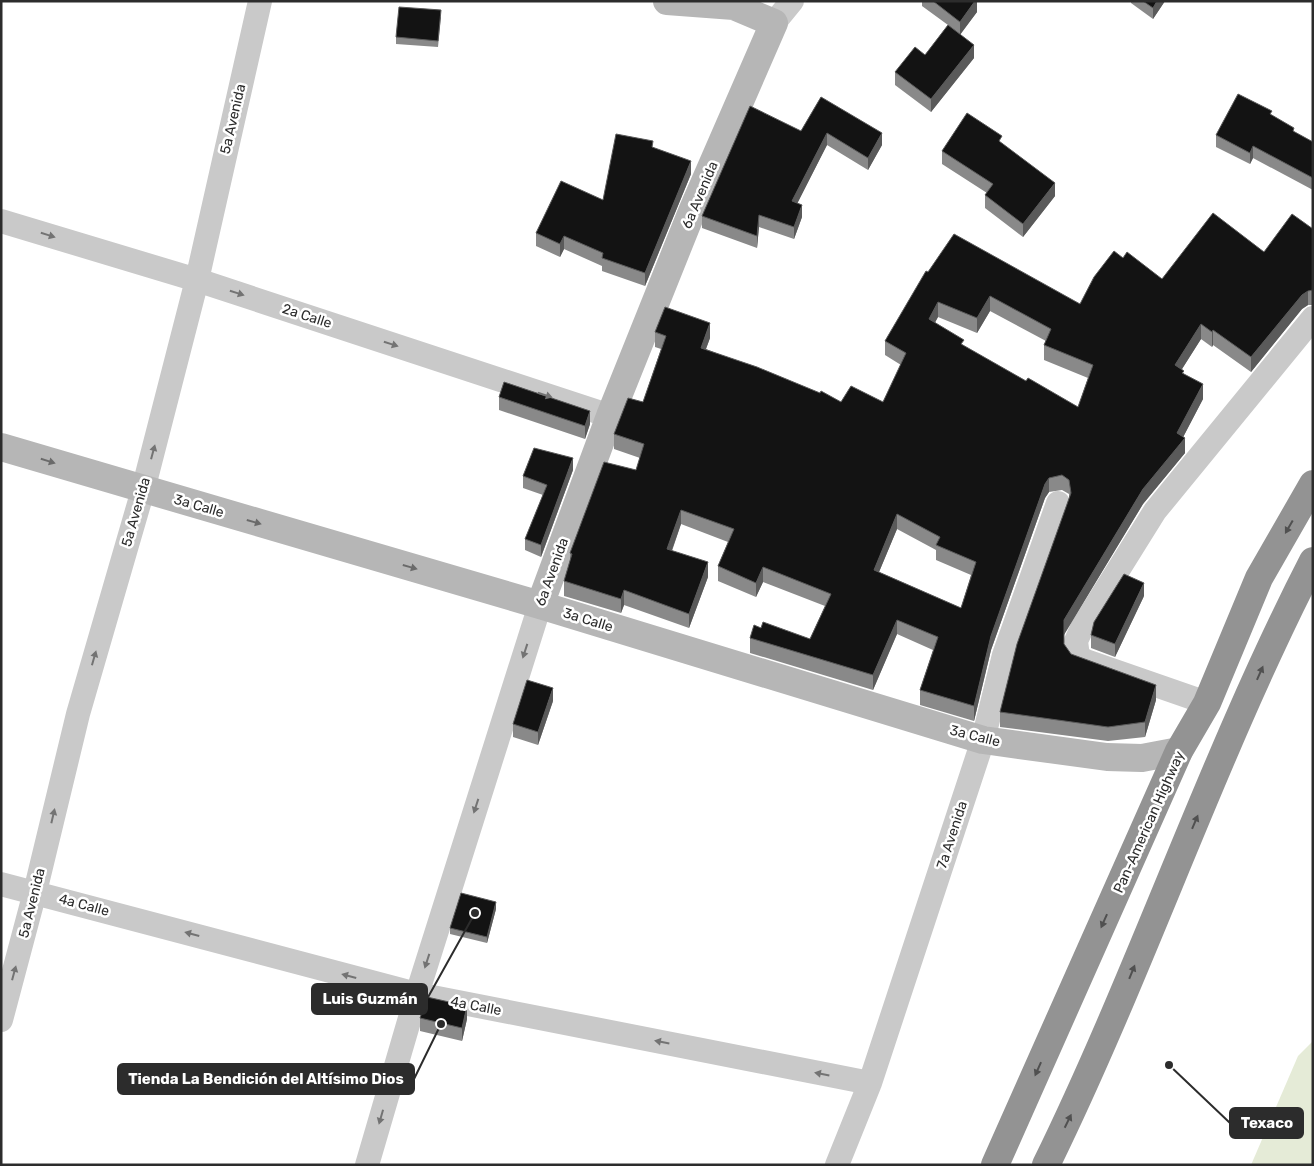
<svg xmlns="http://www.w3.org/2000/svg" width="1314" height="1166" viewBox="0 0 1314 1166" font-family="Rubik,sans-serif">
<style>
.green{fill:#e5ebd7}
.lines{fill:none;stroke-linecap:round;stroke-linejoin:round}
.street{stroke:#c9c9c9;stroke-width:24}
.secondary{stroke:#b6b6b6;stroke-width:28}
.highway{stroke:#939393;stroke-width:28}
.wall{fill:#898989;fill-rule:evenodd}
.shaded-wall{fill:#5a5a5a}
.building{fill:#131313;stroke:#5a5a5a;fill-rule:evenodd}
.oneway{fill:#737373}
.oneway2{fill:#6a6a6a}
.oneway3{fill:#505050}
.labels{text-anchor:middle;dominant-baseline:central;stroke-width:5;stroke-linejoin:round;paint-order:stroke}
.street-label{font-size:14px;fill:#2c2c2c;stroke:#fff}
.leader{fill:none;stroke:#2c2c2c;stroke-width:2}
.callout-dot{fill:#2c2c2c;stroke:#fff;stroke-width:2}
.callout{fill:#2c2c2c;stroke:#2c2c2c;stroke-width:2}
.callout-label{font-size:15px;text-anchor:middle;font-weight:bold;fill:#fff}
</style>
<rect width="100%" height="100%" fill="#fff"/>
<!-- green -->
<path class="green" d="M1313,1041v124h-62l47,-109z"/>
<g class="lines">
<!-- street -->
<path class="street" d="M774,23l18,-22
M1,221l196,59 413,136
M1207,703l-121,-42 -8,-4 -2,-16 6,-13 73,-117 158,-193
M1,884l416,110 453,89
M1,1020l34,-128 43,-178 65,-224 54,-210 63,-279
M367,1165l50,-171 123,-389
M837,1165l33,-82 113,-343 21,-85 54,-152"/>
<!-- secondary -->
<path class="secondary" d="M1,447l539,158 443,135 124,17 35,1 37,-7
M540,605l70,-189 83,-207 81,-186 -40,-17 -67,-5"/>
<!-- highway -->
<path class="highway" d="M995,1165l184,-414 28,-48 52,-125 54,-94
M1046,1165c97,-198 166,-408 267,-604"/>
</g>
<!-- wall -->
<path class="wall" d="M922,1h55v11l-17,22 14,24 -43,54 -36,-27v-13l30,-17 23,-30 -26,-19z
M1131,1h34l-12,18 -22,-16z
M441,17l-3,30 -42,-3v-7z
M821,97l61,48 -14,25 -41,-25 -30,58 5,14 -8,22 -35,-12 -2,21 -55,-20v-12l99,-85z
M1272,115l22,17 19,10v48l-60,-32 -3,6 -34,-17v-12z
M1002,143l53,53 -32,41 -38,-29v-13l2,-2 -45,-29v-13z
M653,147l38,27 -46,112 -43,-15v-5l-38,-17 -4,8 -24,-11v-13l67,-33z
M1313,229v76h-5l-6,4 -51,63 -38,-27 -1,2 -11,-8 -19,30 2,5 19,25 -20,38 2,16 -42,51 -79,130v10l7,10 85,46 -11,37 -37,4 -108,-14v-15l69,-214v-4l-7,-4 -13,2 -4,6 -54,152 -17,71 -54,-16v-15l13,-40 -36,-16 -24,56 -123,-37v-15l11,-10 49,11 15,-33 -62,-24 -7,15 -38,-16v-15l10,-24 -47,-18 -9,27 36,26 -19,51 -65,-23 -3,8 -57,-17v-15l6,-21v-7l66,-83 4,-12 -26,-9v-15l29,-32 18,-53 -6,-2v-15l55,6 -4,11 135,53h42l18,-37 -16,-10v-14l43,-69 152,32 43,-46 39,21 102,-27zM990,311l56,30 -2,4v15l44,18 -10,29 -52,-26 -62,-35 -29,-24 3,-5 39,16zM897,529l39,21v10l35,15 -10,33 -82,-36z
M499,397l91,27 -5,15 -86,-29z
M573,470l-32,87 -16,-7v-11l18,-44 -20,-7v-12z
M1144,596l-29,61 -24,-9v-13z
M553,701l-15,44 -25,-8v-13z
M496,909l-9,34 -37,-9v-6z
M420,1018l47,1 -5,22 -42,-10z"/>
<!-- shaded-wall -->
<path class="shaded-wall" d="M975,1h2v11l-17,23v-13z
M1157,1h8l-12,18v-11z
M974,45v13l-43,54v-13z
M827,133v12l-35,69v-13z
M882,133v12l-14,25v-12z
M1253,146v12l-3,6v-11z
M691,161v13l-46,112v-13z
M1055,183v13l-32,41v-13z
M802,205v12l-8,22v-12z
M759,215v12l-2,21v-12z
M564,236v13l-4,8v-13z
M1308,291v14l-6,4 -51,63v-15l51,-62z
M990,296v15l-13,22v-15z
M938,302v15l-9,17v-15z
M710,323v15l-9,24v-14z
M1201,324v15l-26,41v-15z
M1213,330v15l-1,2v-15z
M1203,384v15l-25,48 7,-9v15l-42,51 -79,131v-15l113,-187z
M590,411v13l-5,15v-13z
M573,458v12l-32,87v-12z
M1049,478v14l-4,6 -54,152 -17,71v-15l17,-70 54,-152z
M681,510v14l-14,40v-15z
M897,514v15l-23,55v-14z
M708,562v15l-19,51v-14z
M763,567v15l-7,15v-14z
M1144,583v13l-29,61v-13z
M624,590v15l-3,8v-14z
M897,620v14l-24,56v-15z
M1156,685v15l-11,37v-15z
M553,688v13l-15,44v-13z
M496,902v7l-9,34v-6z
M467,1006v13l-5,22v-13z"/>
<!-- building -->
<path class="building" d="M933,1h42l-15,21z
M1143,1h14l-4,7z
M399,7l42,3 -3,31 -42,-4z
M948,25l26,20 -43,54 -36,-27 20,-25 10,8z
M1238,94l34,17 -2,3 24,14 -1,3 20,11v36l-60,-32 -3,7 -34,-18z
M821,97l61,36 -14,25 -41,-25 -35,68 10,4 -8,22 -35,-12 -2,21 -55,-20 48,-110 51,25z
M967,113l35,23 -3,5 56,42 -32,41 -38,-29 8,-11 -51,-33z
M616,134l37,7 -1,6 39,14 -46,112 -43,-15 1,-5 -39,-17 -4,8 -24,-11 25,-52 42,19z
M1213,213l51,39 28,-38 21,15v61l-5,1 -6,4 -51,62 -38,-27 -1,2 -11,-8 -26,41 9,6 -2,2 21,11 -26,49 8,5 -42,51 -79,131v24l7,10 85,31 -11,37 -37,5 -108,-15 17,-68 54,-151 -2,-13 -7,-5 -13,3 -4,6 -54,152 -17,70 -54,-16 18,-53 -41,-17 -24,55 -123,-37 4,-13 7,3 2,-6 47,17 21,-45 -68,-27 -7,16 -38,-17 16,-37 -53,-19 -14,39 41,13 -19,52 -65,-24 -3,9 -57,-18 8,-27 -2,-1 34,-91 32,8 8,-26 -30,-10 14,-36 15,4 23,-66 -11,-4 10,-25 45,16 -9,25 56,19 63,26 1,-2 20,11 10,-16 32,16 23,-49 -21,-12 41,-70 2,1 26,-38 126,70 14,-27 20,-26 9,7 4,-6 35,27zM990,296l61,33 -7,16 49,20 -15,42 -50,-29 -2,3 -65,-37 3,-4 -35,-21 9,-17 39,16zM897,514l43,23 -4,8 40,17 -15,46 -87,-38z
M504,382l86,29 -5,15 -86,-29z
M534,448l39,10 -32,87 -16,-6 22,-54 -24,-9z
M1124,574l20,9 -29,61 -24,-9 3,-13z
M527,680l26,8 -15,44 -25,-8z
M461,893l35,9 -9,35 -37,-9z
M427,997l40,9 -5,22 -42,-10z"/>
<!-- one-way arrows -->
<defs><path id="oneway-solid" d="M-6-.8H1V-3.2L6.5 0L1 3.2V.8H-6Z" transform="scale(1.25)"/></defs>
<g class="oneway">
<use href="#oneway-solid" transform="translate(48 235) rotate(17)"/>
<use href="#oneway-solid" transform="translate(237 293) rotate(18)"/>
<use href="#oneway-solid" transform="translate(391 344) rotate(18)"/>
<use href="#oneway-solid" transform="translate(545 395) rotate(18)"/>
<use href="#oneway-solid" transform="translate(153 452) rotate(-75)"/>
<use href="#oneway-solid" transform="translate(525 651) rotate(108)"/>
<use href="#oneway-solid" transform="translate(94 658) rotate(-74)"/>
<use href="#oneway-solid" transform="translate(476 806) rotate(108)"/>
<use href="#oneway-solid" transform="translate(53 816) rotate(-77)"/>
<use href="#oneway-solid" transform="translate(192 934) rotate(-165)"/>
<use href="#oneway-solid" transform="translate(427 961) rotate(108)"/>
<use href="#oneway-solid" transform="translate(14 973) rotate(-75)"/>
<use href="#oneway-solid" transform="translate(349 976) rotate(-165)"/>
<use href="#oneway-solid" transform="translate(662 1042) rotate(-169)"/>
<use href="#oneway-solid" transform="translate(822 1074) rotate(-169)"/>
<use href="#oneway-solid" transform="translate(381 1117) rotate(106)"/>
</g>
<g class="oneway2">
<use href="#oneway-solid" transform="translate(48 461) rotate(17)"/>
<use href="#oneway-solid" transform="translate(254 522) rotate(16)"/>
<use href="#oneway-solid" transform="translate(410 567) rotate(16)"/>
</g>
<g class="oneway3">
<use href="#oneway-solid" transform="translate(1289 527) rotate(120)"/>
<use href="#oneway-solid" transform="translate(1260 673) rotate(-66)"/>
<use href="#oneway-solid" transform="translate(1195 822) rotate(-67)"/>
<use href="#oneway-solid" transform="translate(1104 921) rotate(114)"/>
<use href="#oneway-solid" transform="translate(1132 972) rotate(-68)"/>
<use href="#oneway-solid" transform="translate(1038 1069) rotate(114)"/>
<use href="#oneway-solid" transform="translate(1068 1121) rotate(-64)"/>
</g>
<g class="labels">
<!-- street labels -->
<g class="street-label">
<text transform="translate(233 119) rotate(-77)">5a Avenida</text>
<text transform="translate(700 195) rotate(-67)">6a Avenida</text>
<text transform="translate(307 316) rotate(18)">2a Calle</text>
<text transform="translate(199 506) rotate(16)">3a Calle</text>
<text transform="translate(136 512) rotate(-74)">5a Avenida</text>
<text transform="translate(552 572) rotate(-70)">6a Avenida</text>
<text transform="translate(588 620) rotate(17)">3a Calle</text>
<text transform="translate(975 736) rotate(14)">3a Calle</text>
<text transform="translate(1149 822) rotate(-66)">Pan-American Highway</text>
<text transform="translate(952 835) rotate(-72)">7a Avenida</text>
<text transform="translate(32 903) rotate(-76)">5a Avenida</text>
<text transform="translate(84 905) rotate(15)">4a Calle</text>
<text transform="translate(476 1006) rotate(11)">4a Calle</text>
</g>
</g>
<!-- callouts -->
<path class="leader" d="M475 913L427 999M441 1024L414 1079M1169 1065L1230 1123"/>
<g class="callout-dot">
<circle cx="475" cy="913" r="5"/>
<circle cx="441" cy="1024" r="5"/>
<circle cx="1169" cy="1065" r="5"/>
</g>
<g class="callout">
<rect x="312" y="984" width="115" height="30" rx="5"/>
<rect x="118" y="1064" width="296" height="30" rx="5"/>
<rect x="1230" y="1108" width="73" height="30" rx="5"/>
</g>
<g class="callout-label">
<text x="370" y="1004">Luis Guzmán</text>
<text x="266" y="1084">Tienda La Bendición del Altísimo Dios</text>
<text x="1267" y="1128">Texaco</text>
</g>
<!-- border -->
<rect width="1314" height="1166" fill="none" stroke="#2c2c2c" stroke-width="5"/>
</svg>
